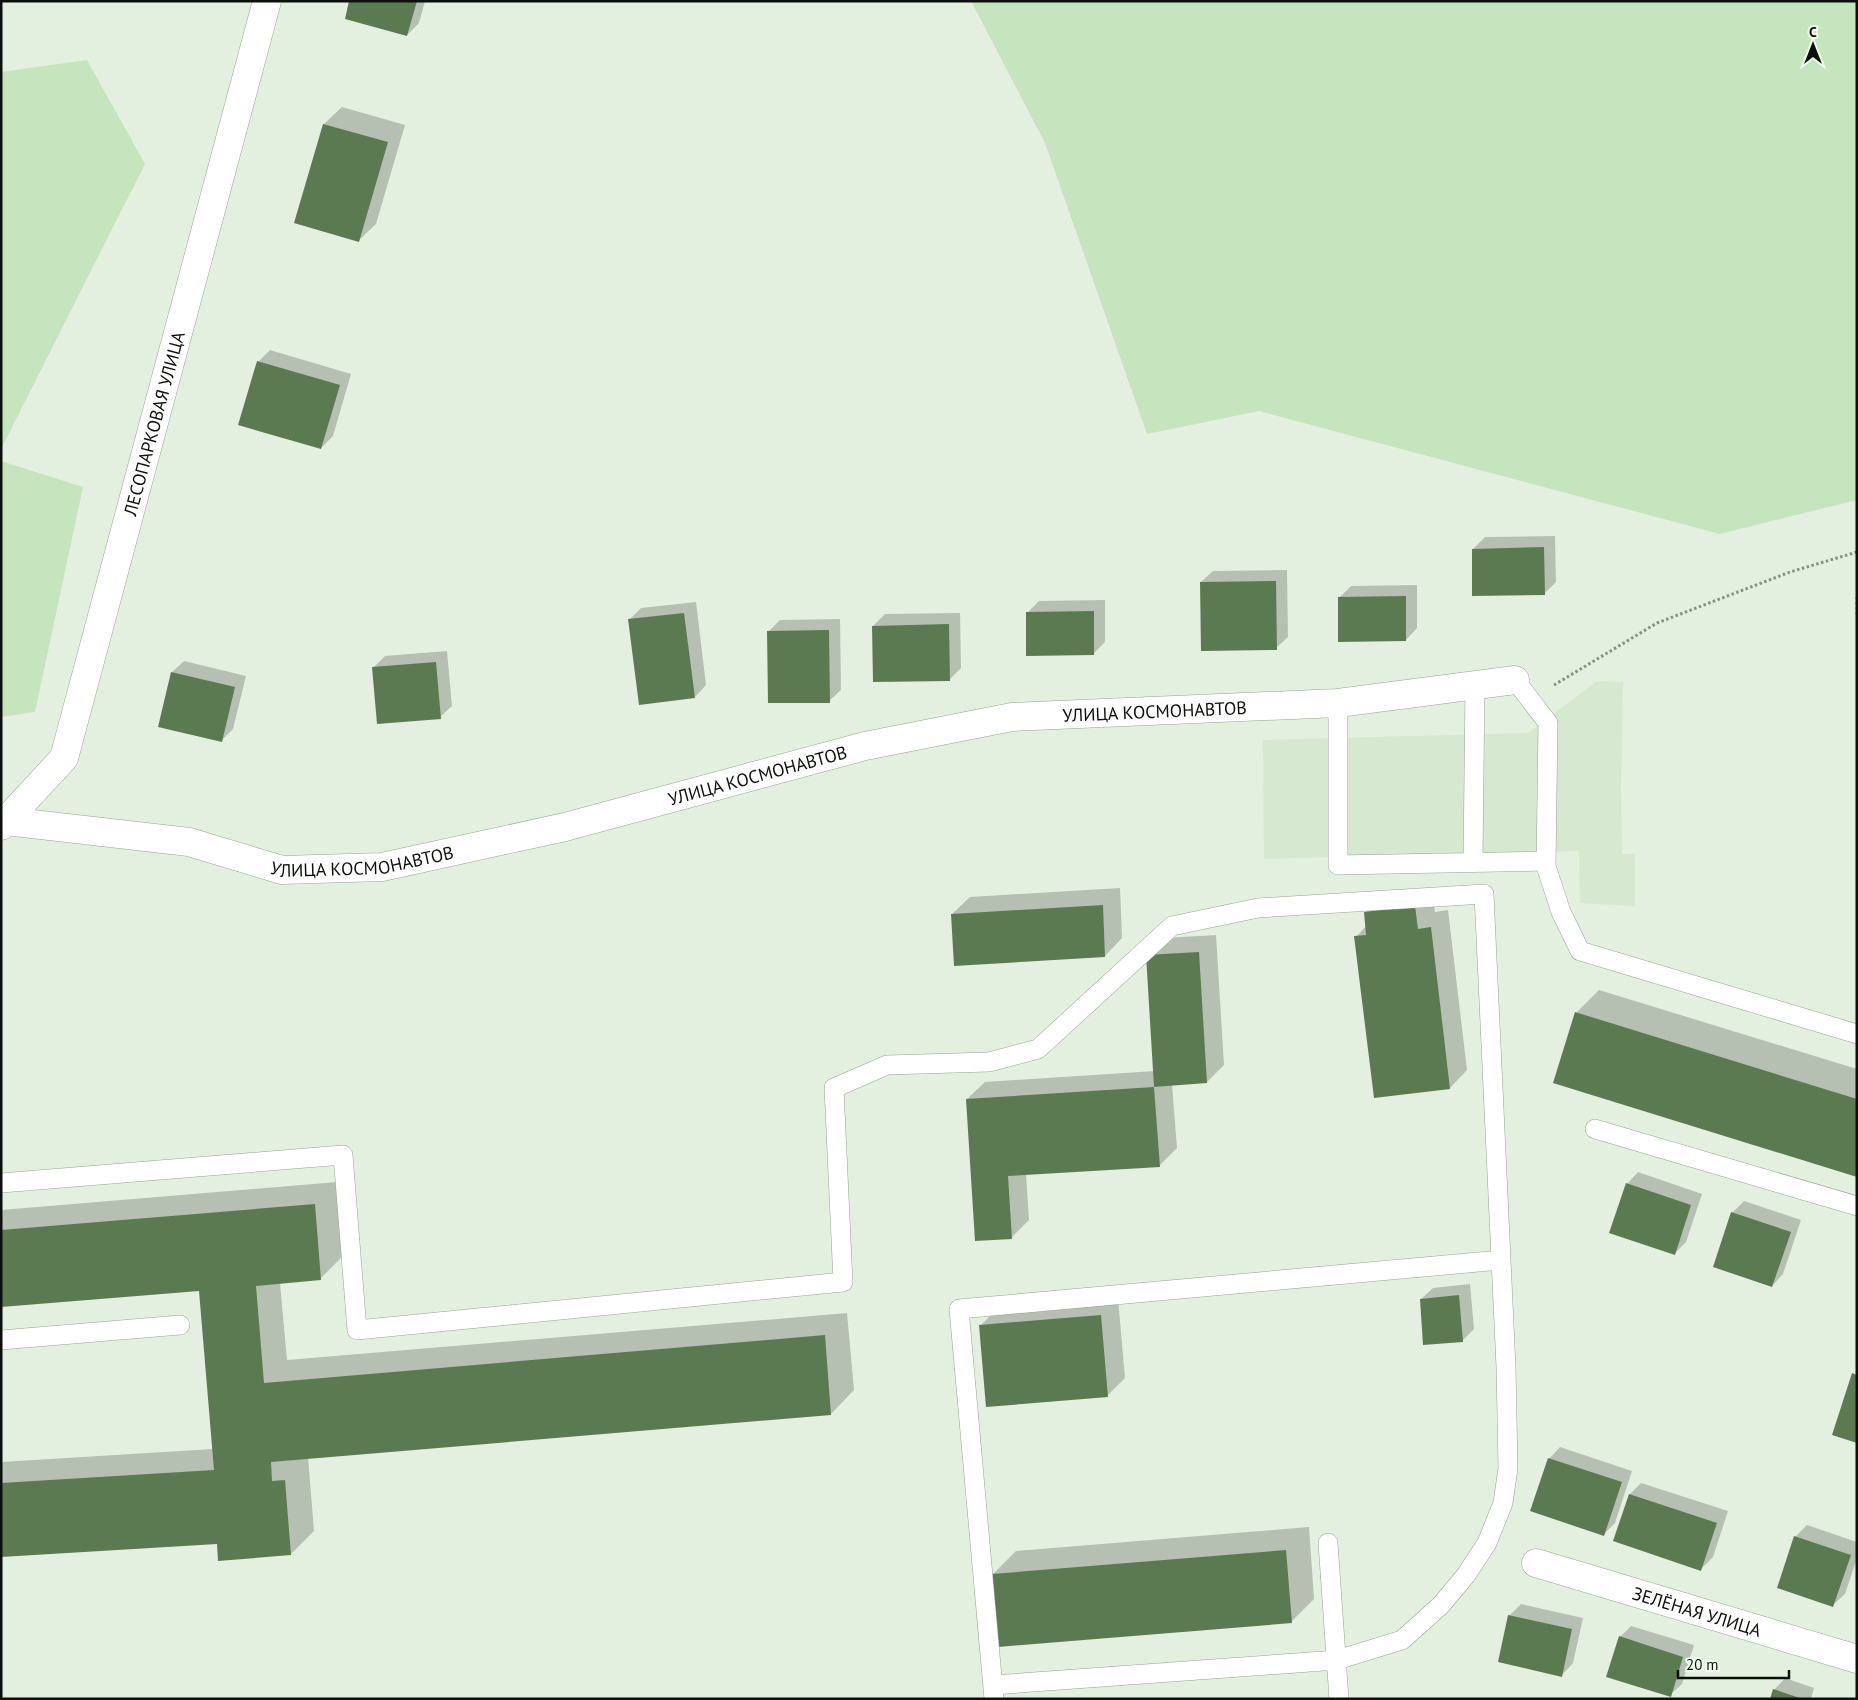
<svg xmlns="http://www.w3.org/2000/svg" width="1858" height="1700" viewBox="0 0 1858 1700" font-family="'PT Sans',sans-serif">
<style>
.built{fill:#d6e8d0}
.green{fill:#c6e4bd}
.shadow{fill:#0003}
.building{fill:#5c7a52}
.lines{fill:none;stroke-linecap:round;stroke-linejoin:round}
.lane-casing{stroke:#97a393;stroke-width:20}
.street-casing{stroke:#97a393;stroke-width:29}
.path{stroke:#868f83;stroke-width:3;stroke-dasharray:2.5 2.5;stroke-linecap:butt}
.lane{stroke:#fff;stroke-width:19}
.street{stroke:#fff;stroke-width:28}
.labels{text-anchor:middle;dominant-baseline:central;stroke-width:4;stroke-linejoin:round;paint-order:stroke}
.street-label{font-size:18px;fill:#0c100b;stroke:#f0fdec}
</style>
<rect width="100%" height="100%" fill="#e3f0df"/>
<!-- built -->
<path class="built" d="M1597,681l26,1 -2,108 1,64h13v52l-55,-3 -1,-52 -315,8 -1,-119 265,-7z"/>
<!-- green -->
<path class="green" d="M971,1h886v499l-137,34 -461,-123 -112,23 -102,-291z
M87,60l58,104 -144,285v-377z
M1,461l82,26 -48,225 -34,5z"/>
<!-- shadow -->
<path class="shadow" d="M351,1h74l-6,22 -12,12z
M342,107l63,18 -29,99 -18,17 -63,-18 29,-99z
M270,350l81,24 -18,62 -12,12 -63,-86z
M1555,536l1,46 -12,12 -71,-45 12,-12z
M1287,570l1,67 -12,11 -75,-66 12,-11z
M1417,585v43l-11,12 -67,-42 12,-12z
M1105,600v42l-11,11 -67,-40 12,-12z
M696,602l10,83 -11,12 -66,-77 12,-12z
M960,613l1,55 -12,12 -76,-54 12,-12z
M840,619l1,71 -12,11 -61,-69 12,-12z
M447,651l5,55 -12,11 -66,-50 11,-11z
M184,661l62,15 -13,53 -12,12 -49,-69z
M1120,888l2,50 -17,18 -153,-42 18,-17z
M1432,889l3,23 13,-2 19,160 -17,18 -94,-151 10,-11 -1,-13 18,-18z
M1216,935l8,130 -17,17 -35,2 5,64 -18,18 -133,8 3,46 -17,17 -45,-138 18,-17 170,-11 -7,-115 17,-18z
M1599,990l258,79v106l-281,-162z
M1638,1172l64,22 -16,48 -12,12 -47,-70z
M337,1182l6,74 -23,23 -40,4 7,77 560,-47 7,77 -23,24 -523,43 6,74 -23,23 -72,6 -1,-17 -217,12v-93l212,-13 -13,-159 -199,16v-96z
M1744,1201l57,19 -18,54 -11,12 -40,-73z
M1470,1284l4,45 -12,12 -41,-42 12,-11z
M1118,1298l7,80 -18,18 -126,-71 17,-17z
M1560,1447l72,24 -17,52 -12,12 -54,-76z
M1641,1483l87,28 -15,46 -12,12 -71,-75z
M1807,1525l50,17v16l-12,36 -12,11 -38,-68z
M1309,1527l5,72 -23,23 -298,-48 23,-23z
M1521,1604l62,14 -10,45 -11,12 -53,-59z
M1631,1626l63,19 -12,39 -12,11 -50,-58z
M1785,1678l29,10 -3,11h-40l3,-9z"/>
<!-- building -->
<path class="building" d="M349,1h68l-10,35 -62,-17z
M323,124l65,18 -29,100 -65,-19z
M257,361l83,24 -19,64 -83,-24z
M1544,547l1,48 -73,1v-47z
M1276,581l1,69 -76,1 -1,-69z
M1406,596v45l-68,1v-45z
M1094,611v44l-68,1v-44z
M684,613l11,85 -56,7 -11,-86z
M949,624l1,57 -77,1 -1,-56z
M829,630l1,73h-62l-1,-72z
M436,662l5,57 -64,5 -5,-57z
M171,672l64,15 -13,55 -64,-15z
M1103,905l2,52 -151,9 -3,-52z
M1415,906l3,23 13,-2 19,162 -76,9 -20,-162 12,-1 -2,-23z
M1199,952l8,131 -53,4 -8,-132z
M1575,1012l282,87v78l-304,-94z
M1154,1087l6,80 -152,9 4,63 -37,2 -9,-142z
M1626,1183l65,22 -16,50 -66,-22z
M315,1204l6,76 -65,6 8,97 561,-48 6,80 -560,47 1,19 13,-1 6,75 -73,6 -1,-17 -216,13v-74l213,-13 -15,-179 -198,16v-77z
M1731,1212l60,20 -19,55 -59,-20z
M1459,1295l4,47 -40,3 -3,-46z
M1101,1315l7,82 -122,10 -7,-82z
M1852,1373l5,2v68l-25,-8z
M1548,1458l74,24 -18,54 -74,-25z
M1629,1494l88,29 -16,48 -88,-30z
M1794,1536l57,19 -18,52 -56,-19z
M1286,1550l6,73 -294,24 -6,-73z
M1508,1615l64,14 -10,48 -64,-15z
M1619,1636l64,21 -12,40 -65,-20z
M1773,1689l27,9v1h-30z"/>
<g class="lines">
<!-- lane casing -->
<g class="lane-casing">
<path id="lane" d="M1515,680l33,43 -2,143 15,46 19,39 277,83
M1338,703v162l208,-4
M1473,862l2,-177
M1595,1129l262,77
M1,1183l342,-28 14,175 486,-48 -9,-194 53,-23 102,-3 49,-13 134,-123 86,-18 226,-14 22,473 2,101 -5,35 -16,40 -21,32 -25,30 -39,35 -65,20 -344,25
M1,1340l179,-15
M1328,1543l11,156
M994,1699l-35,-390 542,-49"/>
</g>
<!-- street casing -->
<g class="street-casing">
<g id="street">
<path id="s1" d="M6,821l183,21 93,28 100,-3 183,-40 300,-81 147,-29 326,-14 177,-23"/>
<path id="s2" d="M1,826l63,-68 203,-757"/>
<path id="s3" d="M1536,1563l321,96"/>
</g>
</g>
<!-- path -->
<path class="path" d="M1857,597v20
M1554,685l103,-62 133,-51 67,-20"/>
<!-- lane -->
<use href="#lane" class="lane"/>
<!-- street -->
<use href="#street" class="street"/>
</g>
<g class="labels">
<!-- street labels -->
<g class="street-label">
<text stroke="none"><textPath href="#s2" startOffset="439">ЛЕСОПАРКОВАЯ УЛИЦА</textPath></text>
<text stroke="none"><textPath href="#s1" startOffset="1172">УЛИЦА КОСМОНАВТОВ</textPath></text>
<text stroke="none"><textPath href="#s1" startOffset="768">УЛИЦА КОСМОНАВТОВ</textPath></text>
<text stroke="none"><textPath href="#s1" startOffset="362">УЛИЦА КОСМОНАВТОВ</textPath></text>
<text stroke="none"><textPath href="#s3" startOffset="168">ЗЕЛЁНАЯ УЛИЦА</textPath></text>
</g>
</g>
<!-- border -->
<rect width="1858" height="1700" fill="none" stroke="#0c100b" stroke-width="5"/>
<!-- north arrow -->
<g transform="translate(1813 45)" stroke="#f0fdec" stroke-width="4" paint-order="stroke">
<path d="M0-4L9 19L0 12L-9 19Z" fill="#0c100b"/>
<text y="-8" font-size="14" font-weight="bold" text-anchor="middle" fill="#0c100b">С</text>
</g>
<!-- scale -->
<path d="M1678 1670v8h111v-8" fill="none" stroke="#0c100b" stroke-width="2.5"/>
<text x="1686" y="1670" font-size="15" fill="#0c100b" stroke="#f0fdec" stroke-width="4" paint-order="stroke">20 m</text>
</svg>
